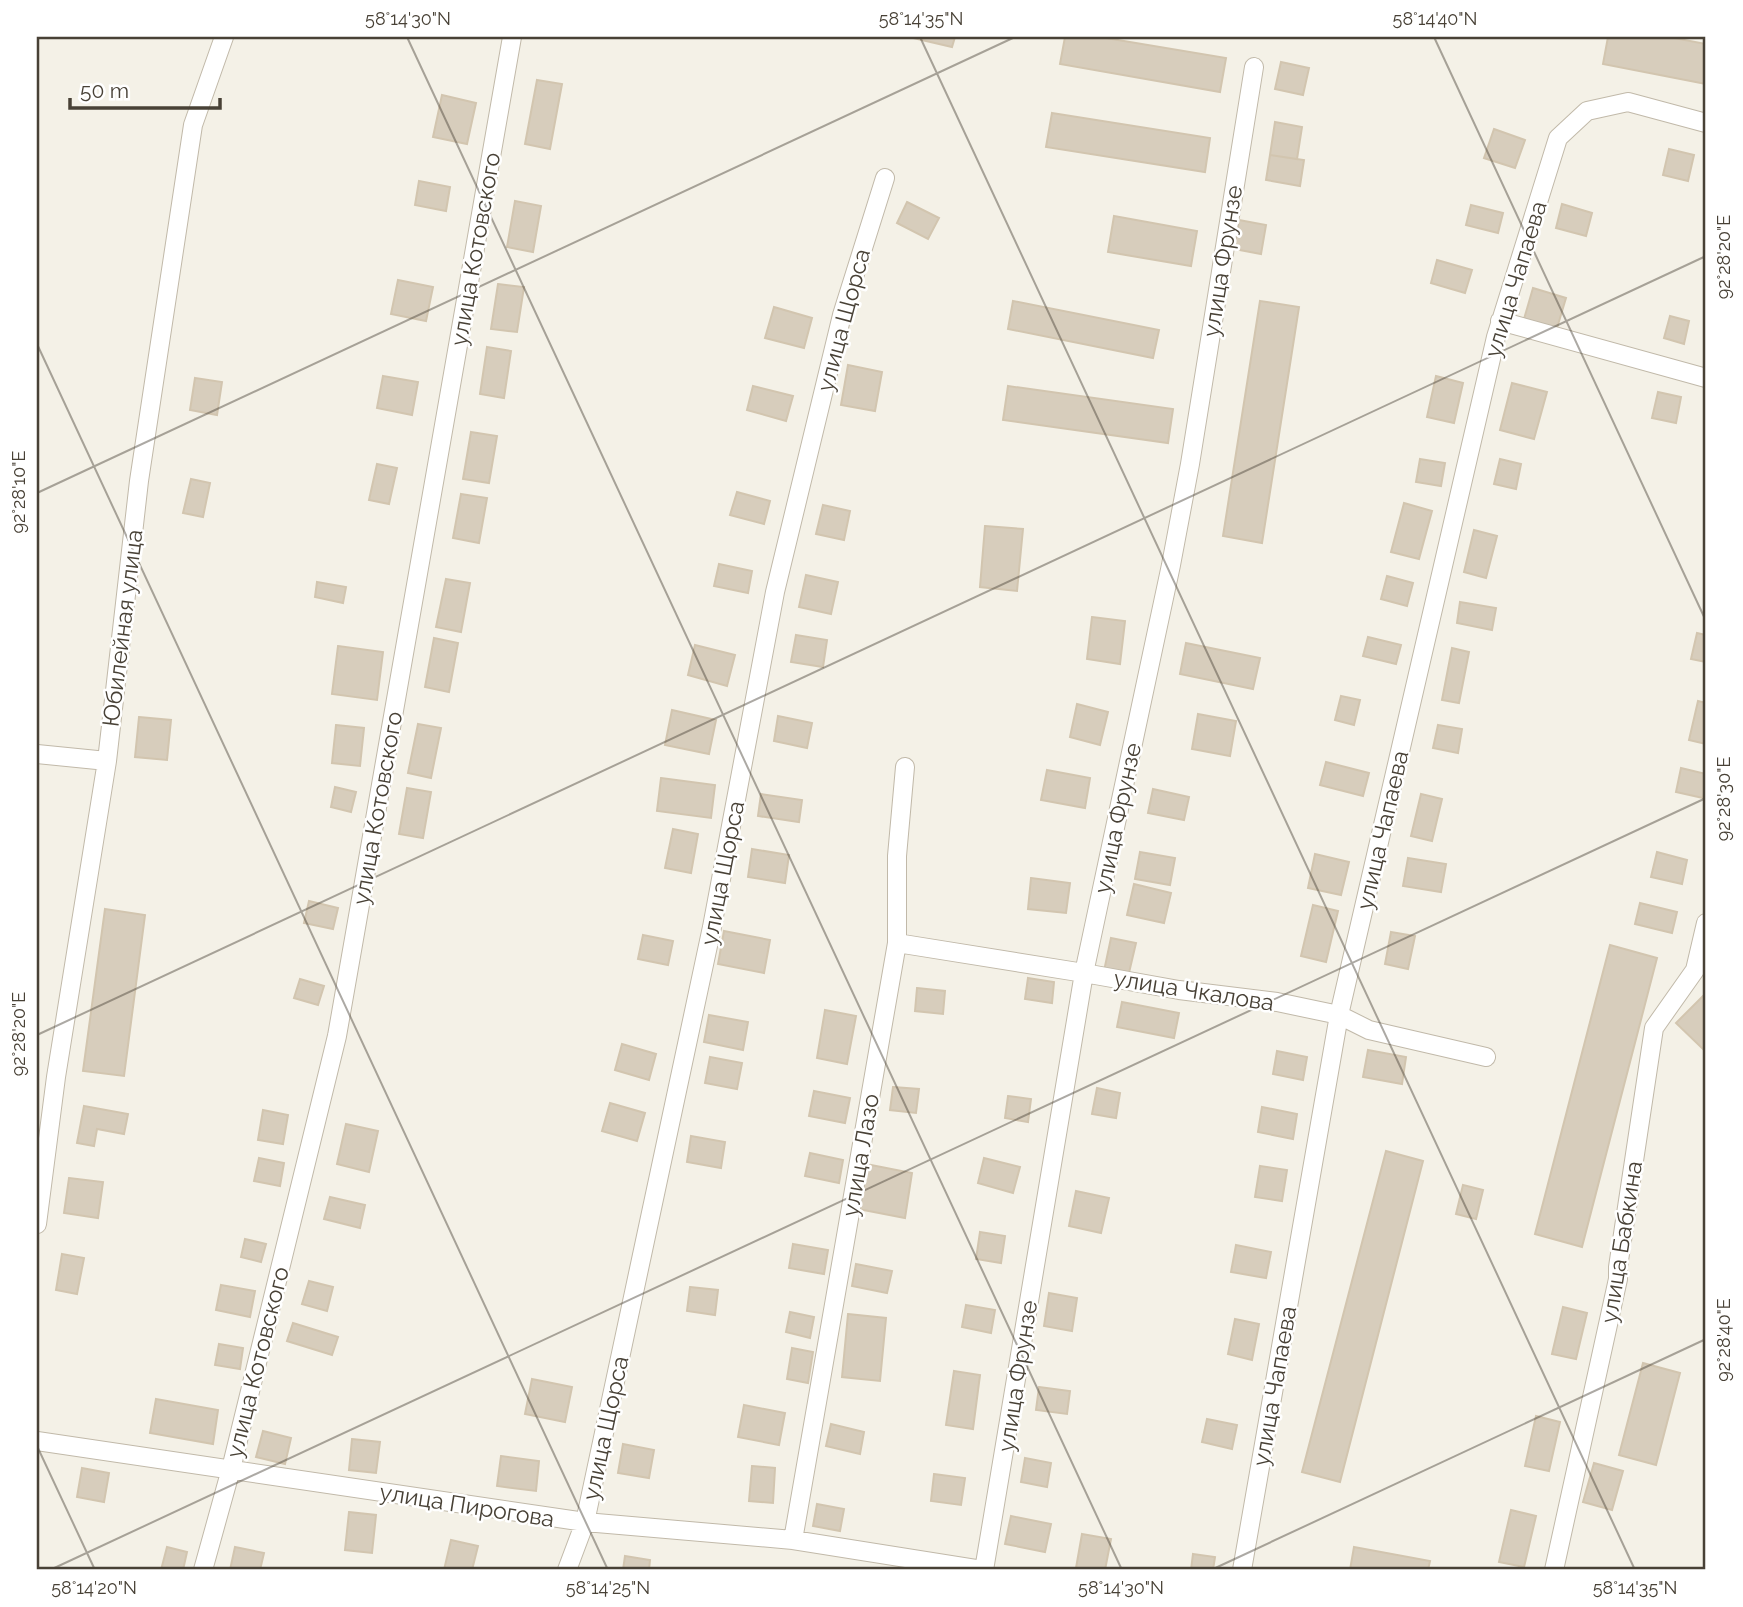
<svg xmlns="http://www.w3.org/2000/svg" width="1743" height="1607" viewBox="0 0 1743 1607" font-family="Raleway,sans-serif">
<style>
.building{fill:#d7cdbc;stroke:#d2c5af;stroke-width:2}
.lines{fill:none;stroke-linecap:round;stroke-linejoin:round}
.minor-casing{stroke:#c1b9a9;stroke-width:20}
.minor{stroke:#fff;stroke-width:18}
.ticks{fill:none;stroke:#484136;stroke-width:2;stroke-opacity:0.45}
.labels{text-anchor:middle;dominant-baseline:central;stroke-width:5;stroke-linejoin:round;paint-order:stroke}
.street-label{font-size:23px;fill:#484136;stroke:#fff}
.neatline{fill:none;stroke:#484136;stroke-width:2.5}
.ticks-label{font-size:18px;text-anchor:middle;fill:#484136}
</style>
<rect width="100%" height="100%" fill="#f4f1e7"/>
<!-- building -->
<path class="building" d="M909,37h46l-3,10z
M1065,37h35l126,21 -6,34 -160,-28z
M1608,37h61l37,7v40l-103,-20z
M1281,62l28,6 -6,27 -28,-6z
M537,80l25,4 -12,65 -25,-5z
M442,95l34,8 -9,41 -34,-7z
M1052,113l158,25 -5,34 -159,-25z
M1275,122l27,5 -5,32 -27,-4z
M1494,129l31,11 -10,28 -31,-10z
M1669,149l25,6 -6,26 -25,-6z
M1270,155l34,5 -4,26 -34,-6z
M419,181l31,6 -4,24 -31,-6z
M515,201l26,5 -8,46 -26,-5z
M907,202l32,16 -11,21 -31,-16z
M1562,204l30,9 -6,23 -30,-8z
M1471,205l32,8 -5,20 -32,-8z
M1114,216l83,15 -6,35 -83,-14z
M1239,220l27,5 -5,29 -27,-5z
M1437,260l35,10 -7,23 -34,-10z
M398,280l35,7 -7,34 -35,-7z
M498,284l26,3 -7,45 -26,-3z
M1533,288l33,10 -9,30 -33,-9z
M1013,301l146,29 -6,28 -145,-29z
M1260,301l39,6 -37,236 -39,-7z
M774,307l38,11 -8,30 -39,-10z
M1670,316l19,5 -5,23 -20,-6z
M487,347l24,4 -7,47 -24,-4z
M848,365l34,7 -7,39 -34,-6z
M383,376l35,6 -6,33 -35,-7z
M1436,376l27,7 -9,40 -27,-6z
M195,378l27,4 -5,33 -27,-5z
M1512,383l35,9 -13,47 -34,-9z
M753,386l40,10 -7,25 -39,-11z
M1008,386l165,23 -5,34 -165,-23z
M1658,392l23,5 -5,26 -24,-5z
M471,432l26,4 -8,47 -26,-4z
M1420,459l25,4 -4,23 -25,-4z
M1500,459l21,5 -5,25 -22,-5z
M377,464l20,4 -8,36 -20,-4z
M191,479l19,4 -7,34 -20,-4z
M737,492l33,9 -6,23 -34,-9z
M461,494l26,4 -8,45 -26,-5z
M1404,503l28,8 -13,48 -28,-7z
M823,505l27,6 -6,29 -28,-6z
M985,526l38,3 -6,62 -37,-4z
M1474,530l23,6 -11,42 -22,-6z
M719,564l33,7 -4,22 -34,-7z
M806,575l32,7 -7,32 -32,-7z
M1387,576l26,7 -6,23 -26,-7z
M446,579l24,4 -9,49 -25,-5z
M317,582l29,5 -3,16 -28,-6z
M1460,602l36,6 -4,22 -35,-7z
M1092,617l33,4 -5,43 -33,-5z
M1697,633l9,2v27l-15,-3z
M796,635l31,5 -4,27 -32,-5z
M1368,637l33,8 -5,19 -33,-8z
M434,638l24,5 -9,49 -24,-5z
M1186,643l74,15 -7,31 -73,-15z
M695,645l40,10 -8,31 -39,-11z
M338,646l45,6 -6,48 -45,-6z
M1452,648l17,4 -10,51 -17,-3z
M1341,696l19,4 -6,25 -19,-5z
M1698,701l8,2v41l-17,-4z
M1077,704l31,8 -8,33 -30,-8z
M672,710l44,10 -7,34 -44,-9z
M1198,714l38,7 -6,35 -38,-7z
M778,716l34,7 -5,25 -33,-7z
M139,717l32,3 -4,40 -32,-3z
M418,724l23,4 -10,50 -23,-5z
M336,725l28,3 -4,38 -28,-3z
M1438,725l24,4 -4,24 -25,-5z
M1326,762l43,11 -6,23 -43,-11z
M1681,768l25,6v9l-3,15 -27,-6z
M1047,770l43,8 -5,30 -44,-8z
M661,778l54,7 -4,33 -54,-7z
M335,787l21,5 -5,20 -20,-5z
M407,788l24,4 -8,46 -24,-4z
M1153,789l36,8 -5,23 -36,-7z
M761,794l41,6 -3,22 -41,-6z
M1421,794l21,5 -10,42 -21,-5z
M673,829l25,5 -7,39 -26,-5z
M752,849l37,6 -4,28 -37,-6z
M1140,852l35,6 -5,27 -35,-6z
M1657,852l30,8 -5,24 -31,-7z
M1315,854l34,8 -8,33 -33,-7z
M1408,858l38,6 -5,28 -38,-6z
M1031,878l39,5 -4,30 -38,-4z
M1134,884l37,9 -7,30 -37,-8z
M309,901l29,7 -5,21 -29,-6z
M1640,903l37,9 -5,21 -37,-9z
M1313,905l25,6 -12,51 -25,-6z
M105,909l40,6 -21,161 -41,-5z
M724,931l46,9 -6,33 -46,-9z
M1391,932l24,4 -7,33 -23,-5z
M643,935l30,6 -5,24 -30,-6z
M1111,938l25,5 -8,34 -24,-6z
M1610,945l47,13 -75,289 -47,-13z
M1028,978l26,4 -2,21 -27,-4z
M300,979l24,7 -6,19 -24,-7z
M917,988l28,3 -2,23 -28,-3z
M1705,994h1v58l-30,-29z
M1122,1002l57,11 -5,25 -57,-11z
M825,1010l31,6 -9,48 -30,-6z
M709,1015l39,7 -5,28 -39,-8z
M622,1044l34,10 -7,26 -34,-10z
M1368,1050l38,7 -4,27 -39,-7z
M1277,1051l30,6 -4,23 -30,-6z
M710,1057l32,6 -5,26 -32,-6z
M893,1087l26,2 -3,24 -26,-3z
M1097,1088l23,5 -4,25 -24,-4z
M814,1091l36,7 -5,25 -36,-7z
M1008,1096l23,3 -3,23 -23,-4z
M610,1103l35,10 -8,28 -35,-10z
M84,1106l44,8 -4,20 -27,-5 -3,17 -17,-3z
M1262,1107l35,7 -4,25 -35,-7z
M263,1110l25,5 -5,29 -25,-4z
M346,1124l32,7 -9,41 -32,-8z
M691,1136l34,6 -4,26 -34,-6z
M1386,1151l37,10 -83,321 -38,-10z
M810,1153l33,7 -4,23 -34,-7z
M259,1158l25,5 -4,23 -26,-5z
M984,1158l36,9 -7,26 -35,-10z
M866,1164l46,9 -7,45 -47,-9z
M1260,1166l27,4 -5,31 -27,-4z
M69,1178l34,4 -5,36 -34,-5z
M1463,1185l20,5 -7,29 -20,-5z
M1076,1191l33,7 -8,35 -32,-7z
M330,1197l35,8 -5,23 -36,-9z
M980,1232l25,4 -4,27 -25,-4z
M245,1239l21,5 -5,18 -20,-5z
M793,1244l35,6 -4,24 -35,-6z
M1236,1245l35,7 -5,26 -35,-6z
M62,1254l22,4 -7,36 -21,-4z
M856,1264l36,7 -5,22 -35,-7z
M309,1281l24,6 -6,24 -25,-7z
M221,1285l34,6 -5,26 -34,-7z
M690,1287l28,3 -3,25 -28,-4z
M1049,1293l28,5 -5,33 -28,-5z
M966,1305l29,5 -4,23 -29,-6z
M1563,1307l24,6 -11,46 -24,-5z
M790,1312l24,5 -4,21 -24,-6z
M848,1314l38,4 -6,63 -38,-4z
M1235,1319l24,5 -7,36 -24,-6z
M293,1323l45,14 -6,18 -45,-14z
M219,1344l24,4 -3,21 -25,-4z
M792,1348l21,4 -5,31 -21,-4z
M1643,1363l37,10 -24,92 -37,-10z
M954,1371l26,4 -7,54 -27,-4z
M532,1379l40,8 -7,35 -40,-8z
M1039,1387l31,4 -3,23 -31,-4z
M156,1399l62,11 -5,34 -63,-11z
M744,1405l41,8 -6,32 -41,-8z
M1536,1416l24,6 -11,49 -24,-5z
M1207,1419l30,6 -5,24 -30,-7z
M831,1424l33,8 -4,22 -34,-8z
M263,1431l28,7 -6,26 -29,-7z
M352,1439l28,3 -4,31 -27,-3z
M623,1444l31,6 -5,28 -31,-5z
M501,1456l38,5 -3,30 -39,-5z
M1025,1458l26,5 -4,24 -26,-5z
M1594,1463l29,8 -11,39 -29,-8z
M752,1466l23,2 -2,35 -24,-2z
M82,1468l27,5 -5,29 -27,-5z
M934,1474l31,4 -4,27 -30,-4z
M817,1504l27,5 -4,22 -27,-5z
M1511,1510l25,6 -12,51 -25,-5z
M349,1512l27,3 -4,38 -27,-3z
M1011,1516l40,8 -6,28 -40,-8z
M1082,1534l29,5 -6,31h-16l-13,-2z
M451,1540l27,6 -6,24h-28z
M167,1547l20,5 -4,18h-22z
M235,1547l29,6 -4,17h-30z
M1354,1547l76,14 -2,9h-78z
M1193,1554l22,3 -2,13h-22z
M625,1556l25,4 -1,10h-26z"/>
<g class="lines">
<!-- minor casing -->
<g class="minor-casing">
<path id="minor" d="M1500,321l206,57
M37,754l70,7
M897,943l187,30 95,17 98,12 62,13 30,15 117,27
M37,1224l19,-147 51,-316 32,-280 54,-356 31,-88
M37,1441l548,81 208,18 189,30
M793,1540l104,-597v-87l8,-89
M203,1570l28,-101 106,-433 175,-999
M567,1570l18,-48 127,-595 63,-335 67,-277 43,-137
M984,1570l100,-597 87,-408 19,-101 64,-397
M1242,1570l97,-555 157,-678 62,-199 29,-27 41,-9 78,21
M1554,1570l64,-291v-12l36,-239 41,-58 11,-47"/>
</g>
<!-- minor -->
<use href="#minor" class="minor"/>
</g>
<!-- ticks -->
<path class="ticks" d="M407,37l715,1533M920,37l715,1533M1434,37l272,584M37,344l571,1226M37,493l978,-456M37,1035l1669,-779M37,1446l58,124M50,1570l1656,-772M1211,1570l495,-231"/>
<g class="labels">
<!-- street labels -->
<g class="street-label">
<text transform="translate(475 249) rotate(-80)">улица Котовского</text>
<text transform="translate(1222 261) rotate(-81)">улица Фрунзе</text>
<text transform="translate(1515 279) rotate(-73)">улица Чапаева</text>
<text transform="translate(843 320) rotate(-75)">улица Щорса</text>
<text transform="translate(122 628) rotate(-83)">Юбилейная улица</text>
<text transform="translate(377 808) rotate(-80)">улица Котовского</text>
<text transform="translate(1117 818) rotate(-78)">улица Фрунзе</text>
<text transform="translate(1382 830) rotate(-77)">улица Чапаева</text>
<text transform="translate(722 873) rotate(-79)">улица Щорса</text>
<text transform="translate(1194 990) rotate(9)">улица Чкалова</text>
<text transform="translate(860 1155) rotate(-80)">улица Лазо</text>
<text transform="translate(1621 1242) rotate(-81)">улица Бабкина</text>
<text transform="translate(257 1362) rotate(-76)">улица Котовского</text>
<text transform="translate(1017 1376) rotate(-81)">улица Фрунзе</text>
<text transform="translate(1274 1386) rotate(-80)">улица Чапаева</text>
<text transform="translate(605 1428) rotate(-78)">улица Щорса</text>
<text transform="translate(467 1505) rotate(9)">улица Пирогова</text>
</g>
</g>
<!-- border -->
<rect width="1743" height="1607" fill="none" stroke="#ffffff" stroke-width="77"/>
<!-- scale -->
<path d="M70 98v10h150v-10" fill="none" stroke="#484136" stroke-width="3.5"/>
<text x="80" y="98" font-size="21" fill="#484136" stroke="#ffffff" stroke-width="5" paint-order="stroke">50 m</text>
<rect x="38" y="38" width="1666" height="1530" class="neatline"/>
<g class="ticks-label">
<text x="408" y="25">58°14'30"N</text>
<text x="921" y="25">58°14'35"N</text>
<text x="1435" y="25">58°14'40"N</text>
<text transform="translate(1724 257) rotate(-90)" y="6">92°28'20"E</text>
<text transform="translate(19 492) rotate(-90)" y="6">92°28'10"E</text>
<text transform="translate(1724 799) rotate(-90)" y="6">92°28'30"E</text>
<text transform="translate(19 1034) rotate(-90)" y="6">92°28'20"E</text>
<text transform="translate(1724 1340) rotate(-90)" y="6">92°28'40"E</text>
<text x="94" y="1594">58°14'20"N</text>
<text x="608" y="1594">58°14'25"N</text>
<text x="1121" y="1594">58°14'30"N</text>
<text x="1635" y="1594">58°14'35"N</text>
</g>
</svg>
